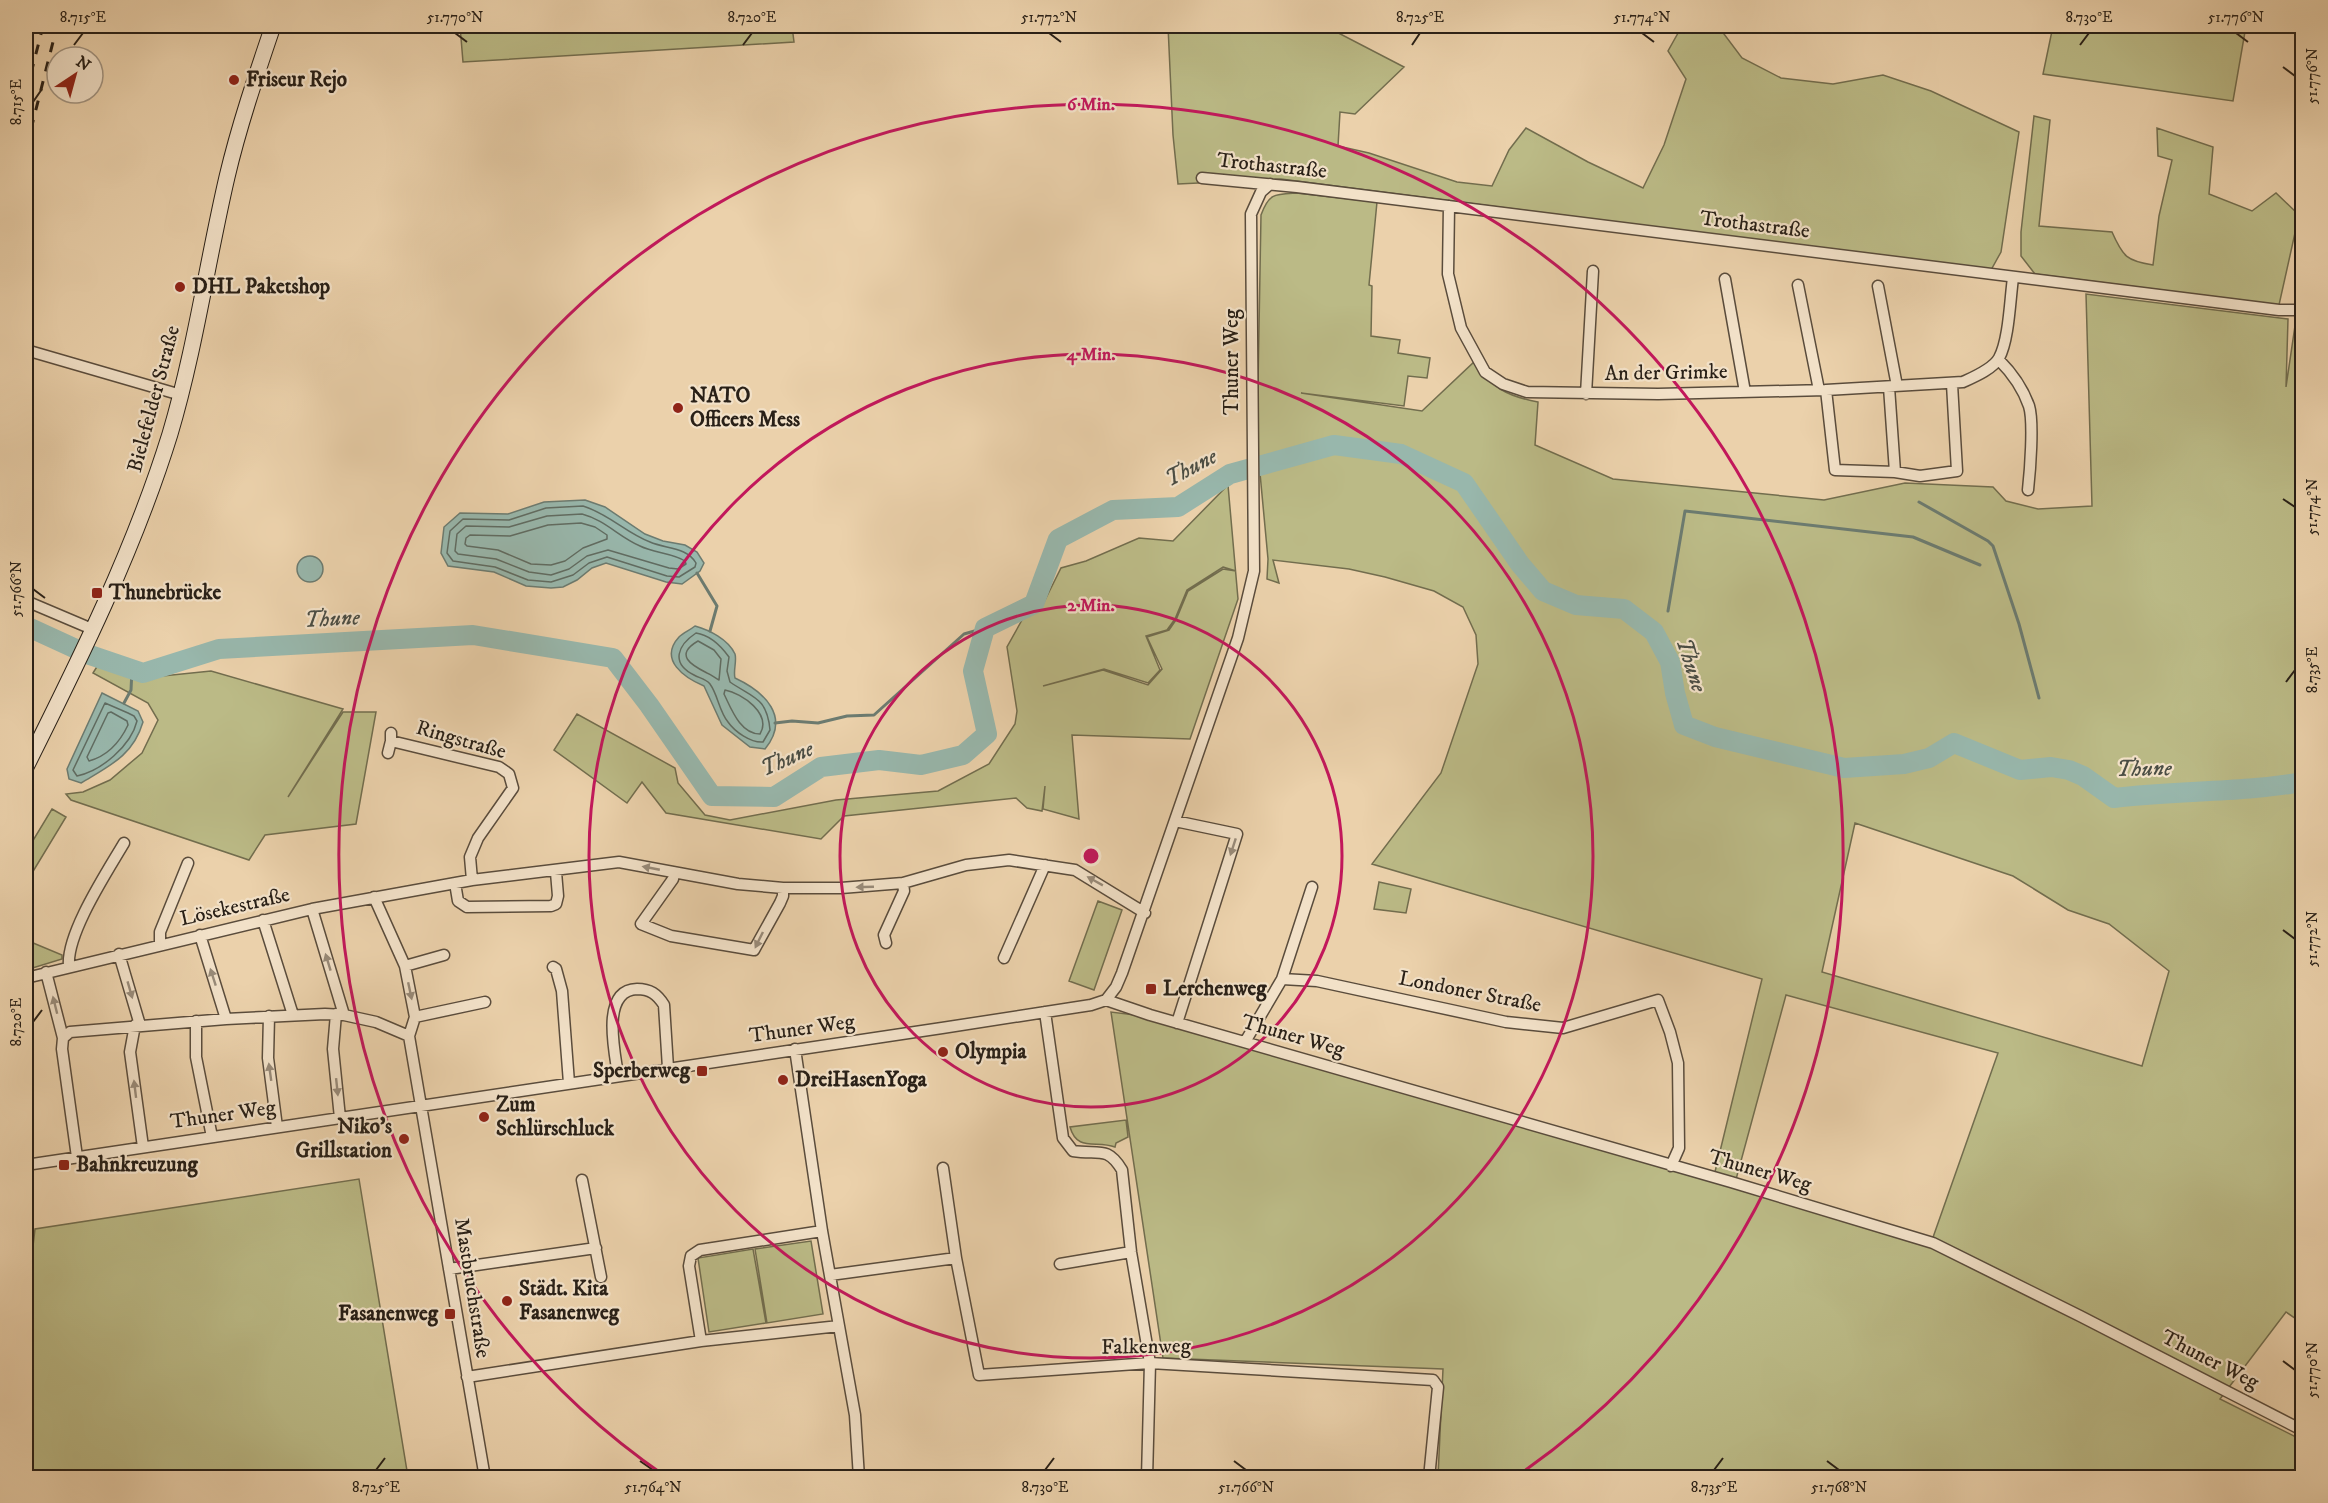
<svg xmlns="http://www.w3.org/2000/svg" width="2328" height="1503" viewBox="0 0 2328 1503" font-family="'IM FELL DW Pica',serif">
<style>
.green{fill:#bbba86;stroke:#726d4e;stroke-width:1.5;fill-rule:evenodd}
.water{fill:#98b7ac;stroke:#6c7b70;stroke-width:1.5}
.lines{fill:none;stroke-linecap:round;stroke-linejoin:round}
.shore{stroke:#606c62;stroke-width:1.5}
.stream{stroke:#6c7b70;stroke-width:3}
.river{stroke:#98b7ac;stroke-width:20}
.minor-casing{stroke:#5a4c3c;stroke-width:13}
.secondary-casing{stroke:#292017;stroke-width:17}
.minor{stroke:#f2e1c8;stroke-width:10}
.secondary{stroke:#f2e1c8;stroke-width:15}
.rail{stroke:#292017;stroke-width:3;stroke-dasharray:10 10;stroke-linecap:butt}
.oneway{fill:#988a78}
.ticks{fill:none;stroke:#292017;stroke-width:2}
.ring{fill:none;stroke:#c2185b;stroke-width:3}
.poi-dot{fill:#8f2418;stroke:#f2e1c8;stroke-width:2}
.labels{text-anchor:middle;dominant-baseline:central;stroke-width:4.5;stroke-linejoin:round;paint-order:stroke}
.poi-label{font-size:21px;font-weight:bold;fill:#292017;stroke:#f2e1c8;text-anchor:start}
.street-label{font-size:21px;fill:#292017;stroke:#f2e1c8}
.water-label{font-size:22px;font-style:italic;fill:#4a4d44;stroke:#f2e1c8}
.centre{fill:#c2185b;stroke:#f2e1c8;stroke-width:3}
.ring-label{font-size:18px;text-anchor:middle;font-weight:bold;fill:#c2185b;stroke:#f2e1c8;stroke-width:4.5;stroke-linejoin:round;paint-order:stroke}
.neatline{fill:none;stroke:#292017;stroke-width:2}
.ticks-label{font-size:15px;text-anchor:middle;fill:#292017}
</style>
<rect width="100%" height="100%" fill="#ebd1ab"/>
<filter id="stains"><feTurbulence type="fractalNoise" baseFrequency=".00333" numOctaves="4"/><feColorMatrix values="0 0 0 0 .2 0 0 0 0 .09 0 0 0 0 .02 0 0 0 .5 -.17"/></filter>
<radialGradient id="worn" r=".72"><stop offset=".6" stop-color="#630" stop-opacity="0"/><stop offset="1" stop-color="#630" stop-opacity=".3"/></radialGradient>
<!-- green -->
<path class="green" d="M460,26h332l2,16 -331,20z
M1168,26h157l79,41 -49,47 -15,-2 -2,34 31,7 88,29 35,4 17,-36 17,-22 62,34 55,26 21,-43 22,-66 -18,-28 14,-25h36l24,32 39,20 52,6 50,-9 48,16 88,41 -18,120 -10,18 -710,-91 -103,5 -5,-49z
M2053,26h193l-13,75 -190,-27z
M2034,116l16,4 -11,106 73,6c11,25 15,29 41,33l6,-49 13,-56 -14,-4 -1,-28 56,19 -4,47 43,17 24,-18 23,22 -20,90 -244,-31 -14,-18v-24z
M1296,193l81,9 -8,83 3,1 -1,50 29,4 -2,13 32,5 -3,20 -19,-2 -4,30 -103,-13 121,18 52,-49c19,26 32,34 64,40l-3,43 78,34 211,21 81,-17 88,4 13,14 32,8 54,-3 -6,-212 202,25 -2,68 10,-68 6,-2v1006l-16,-11 -66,87 80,40 2,2v36h-864l5,-108 -280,-11 -52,-346 48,6 555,158 48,-197 -390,-115 69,-91 37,-109 -2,-29 -13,-28 -29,-16 -49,-14 -36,-8 -76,-9 6,23 -12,-4 1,-20 -11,-118 4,-226c8,-22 14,-21 35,-22zM1855,823l158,53 55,34 41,14 60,47 -27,95 -320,-94zM1786,995l212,58 -67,190 -196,-60z
M1228,485l10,114 -48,140 -118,-4 7,84 -36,-10 2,-23 -3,25 -15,-3 -11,-10 -172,18 -23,23 -155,-26 -24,-31 -15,21 -73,-53 23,-36 98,54 3,15 27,32 25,5 106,-20 102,-9 51,-27 26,-40 2,-13 -10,-64 15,-27 21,-16 18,-36 25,-7 53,-23 34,3zM1223,567l13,4 -13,-2 -35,22 -12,29 -7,10 -22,7 15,32 -14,16 -45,-15 -60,16 61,-17 44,14 12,-13 -14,-34 21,-6 8,-11 12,-29z
M98,665l45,13 68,-7 132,38 -55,88 55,-85h33l-20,112 -91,11 -16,25 -178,-60 -5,-6 17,-2 27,-12 32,-27 16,-33 -10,-17 -55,-30z
M52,809l14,8 -40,66v-31z
M1379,882l32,7 -5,24 -32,-4z
M1098,901l24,9 -28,80 -25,-9z
M26,940l36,15v4l-36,11z
M1126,1120l2,17 -12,6 -1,4c-19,-7 -38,5 -45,-20z
M359,1179l49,298h-382v-230l7,-1 2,-17z
M811,1241l12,73 -56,9 -12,-74z
M753,1249l13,74 -57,9 -11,-74z"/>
<!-- water -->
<path class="water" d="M585,500l20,7 40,27 18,7 22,4 12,7 7,11 -4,8 -18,13 -16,-2 -60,-19 -14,5 -15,12 -14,7 -12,1 -25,-2 -32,-14 -46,-6 -7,-13 3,-26 16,-14 48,1 36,-12z
M297 569a13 13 0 1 1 26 0a13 13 0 1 1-26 0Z
M695,626c14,4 33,13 40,28 2,7 -2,17 0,24 30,14 56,39 30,71l-15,-2 -28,-22 -18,-39c-19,-8 -46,-26 -25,-49 4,-4 11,-7 16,-11z
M102,693l36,18 5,11c-10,34 -34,44 -62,61l-12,-4 -2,-10z"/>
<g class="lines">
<!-- shore -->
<path class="shore" d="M583,506c26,8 43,27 67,36 16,7 37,5 46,21l-1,4 -16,10 -12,-1 -60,-19 -18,6 -16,12 -22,7 -23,-2 -33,-13 -42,-6 -6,-8 3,-22 13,-12 46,1 37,-12z
M582,514c23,6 37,23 58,32 14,7 33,7 45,15l1,3 -8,5 -9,-1 -61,-18 -21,6 -18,13 -18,6 -22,-3 -33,-13 -38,-5 -3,-3 2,-17 9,-8 43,1 38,-11z
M581,523l14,4 12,8v4l-24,9 -18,13 -14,4 -20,-1 -33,-14 -31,-4 -2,-2 1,-6 4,-3 40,1 38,-11z
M696,633c14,2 25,13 33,24l-2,14 3,11c23,16 37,15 40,48l-7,12c-12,1 -28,-10 -35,-20 -9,-11 -10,-27 -18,-38 -4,-5 -11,-6 -16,-9 -24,-12 -16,-30 2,-42z
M698,641l16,9 7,9 -2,21c-4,-2 -7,-5 -12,-7 -16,-8 -33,-18 -9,-32z
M725,690c17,3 47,24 35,44 -20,0 -29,-26 -36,-40z
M105,703l23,10 6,3 3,5c-6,25 -36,50 -60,55l-4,-6z
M108,713l3,-1 16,9 1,4c-8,17 -21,31 -39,36l-2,-4z"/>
<!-- stream -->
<path class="stream" d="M1919,502l69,39 5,5 26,78 20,74
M697,573l20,33 -7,25
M1668,611l17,-100 228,26 67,28
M124,703l7,-13 1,-21
M775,723l17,-2 26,2 29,-7 27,-1 90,-81 21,-6
M2294,784l8,-13"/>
<!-- river -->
<path class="river" d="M26,626l61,28 56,19 76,-24 254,-14 140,23 36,47 63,91 62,1 47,-30 58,-7 42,5 42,-10 24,-21 -14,-63 12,-43 49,-24 24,-65 55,-29 65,-3 52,-33 104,-29 67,9 63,29 56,81 23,27 33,14 48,4 30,23 16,30 5,31 9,32 31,12 129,31 60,-4 25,-6 25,-15 66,27 31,-3 18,3 14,6 31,22c63,-8 126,-5 188,-16"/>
<!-- minor casing -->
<g class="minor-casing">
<path id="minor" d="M1202,178l95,9 982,123h23
M1449,206l-1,68 13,54 24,44 18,12 24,8 131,2 168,-4 137,-8c11,-5 30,-13 36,-24 10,-18 11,-59 14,-80
M1725,279l20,113
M1798,285l21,105
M1878,286l19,100
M26,350l155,45
M1999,360c12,12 24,29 30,46 5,16 1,66 -1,84
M1889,387l6,85
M1826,390l9,80 60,2 25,4 37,-5 -5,-87
M1586,394l7,-123
M26,601l66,28
M391,733v8l108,26 10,7 4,14 -35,50 -8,19 2,23
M388,753l3,-12
M1175,821l62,13 -60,189
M674,873l-1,6 -32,45 30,12 83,14 26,-47 3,-7v-8
M455,883l3,18 9,6 84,-1 5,-2 2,-8 -2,-24
M374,897l31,69 10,51 -6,19 76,442
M312,909l32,106
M263,920l30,95
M200,935l26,84
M886,943l-2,-8 20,-44 -1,-8
M160,945v-13l28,-69
M119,954l21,71
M1004,958l41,-93
M69,966c-3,-32 38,-94 55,-123
M405,966l39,-11
M553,967l3,2 6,22 7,92
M46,972l17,66
M26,978l286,-69 160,-29 147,-18 119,22 45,4h58l62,-5 63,-18 43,-5 66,10 70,43
M1282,979l35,2 189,41 57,6 95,-28 12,32 8,31 1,85 -8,18
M1106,1000l44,15 581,167 202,61 147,73 222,114
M1045,1012l18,126 10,13c25,4 34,-6 49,19l9,82 19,111 -3,115
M336,1014l-3,35 7,69
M269,1016l-1,42 9,69
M415,1017l70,-15
M196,1021v36l16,80
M135,1025l-5,27 13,95
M1245,1042l37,-63 30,-92
M618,1075c-3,-22 -18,-85 19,-86 13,0 20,5 27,16l4,63
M77,1157l-15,-108 1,-11 7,-6 156,-13 99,-5 19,1 32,7 33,14
M26,1165l916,-137 149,-23 15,-5 10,-13 6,-14 116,-335 16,-67 -3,-357 10,-22 9,-8
M943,1168l13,90
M582,1180l19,97
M1060,1264l71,-12
M449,1269l147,-21
M830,1275l126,-17 23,117 171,-12 283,17 5,7 -9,91
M839,1326l16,89 4,63
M701,1341l-12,-75 2,-10 9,-6 122,-19
M467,1377l234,-36 138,-15 -17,-95 -27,-182"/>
</g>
<!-- secondary casing -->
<g class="secondary-casing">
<path id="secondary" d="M26,767c54,-108 108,-217 144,-333 25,-84 37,-171 57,-257 12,-51 29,-101 46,-151"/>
</g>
<!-- minor -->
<use href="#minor" class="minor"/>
<!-- secondary -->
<use href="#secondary" class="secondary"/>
<!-- rail -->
<path class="rail" d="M26,93l17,-67
M26,149l31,-123"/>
</g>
<!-- one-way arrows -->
<defs><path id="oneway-solid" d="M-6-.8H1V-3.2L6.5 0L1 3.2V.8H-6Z" transform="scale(1.5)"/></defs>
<g class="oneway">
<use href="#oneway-solid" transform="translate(1233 847) rotate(108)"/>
<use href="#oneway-solid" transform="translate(651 868) rotate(-169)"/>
<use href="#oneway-solid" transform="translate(1095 881) rotate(-151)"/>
<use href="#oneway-solid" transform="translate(865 887) rotate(178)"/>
<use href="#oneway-solid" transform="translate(759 940) rotate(116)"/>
<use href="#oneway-solid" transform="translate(328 962) rotate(-107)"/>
<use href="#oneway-solid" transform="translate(213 977) rotate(-108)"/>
<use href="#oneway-solid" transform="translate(130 990) rotate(74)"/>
<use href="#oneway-solid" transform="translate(410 991) rotate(78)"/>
<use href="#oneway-solid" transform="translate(55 1005) rotate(-104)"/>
<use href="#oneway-solid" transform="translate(270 1072) rotate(-98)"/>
<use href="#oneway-solid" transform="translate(337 1087) rotate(84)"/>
<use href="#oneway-solid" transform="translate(135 1089) rotate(-97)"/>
</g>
<!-- ticks -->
<path class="ticks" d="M455,33l12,9M1049,33l12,9M1642,33l12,9M2236,33l12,9M74,45l9,-12M743,45l9,-12M1412,45l8,-12M2080,45l9,-12M2283,67l12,9M33,102l9,-13M2283,499l12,8M33,589l12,9M2286,682l9,-12M2283,930l12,9M33,1022l9,-12M2283,1361l12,9M640,1461l13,9M1234,1461l12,9M1827,1461l12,9M376,1470l9,-12M1045,1470l9,-12M1714,1470l9,-12"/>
<!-- distance rings -->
<g class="ring">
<circle cx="1091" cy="856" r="251"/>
<circle cx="1091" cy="856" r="502"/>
<path d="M665 1476A752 752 0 1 1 1517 1476"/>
</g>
<!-- markers -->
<g class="poi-dot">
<circle cx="234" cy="80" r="6"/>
<circle cx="180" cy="287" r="6"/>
<circle cx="678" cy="408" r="6"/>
<rect x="91" y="587" width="12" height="12" rx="3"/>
<rect x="1145" y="983" width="12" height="12" rx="3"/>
<circle cx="943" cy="1052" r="6"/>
<rect x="696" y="1065" width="12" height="12" rx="3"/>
<circle cx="783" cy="1080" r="6"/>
<circle cx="484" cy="1117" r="6"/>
<circle cx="404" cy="1139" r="6"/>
<rect x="58" y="1159" width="12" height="12" rx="3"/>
<circle cx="507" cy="1301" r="6"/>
<rect x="444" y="1308" width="12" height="12" rx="3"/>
</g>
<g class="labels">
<!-- poi labels -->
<g class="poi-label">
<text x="246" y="80">Friseur Rejo</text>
<text x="192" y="287">DHL Paketshop</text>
<text x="690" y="396">NATO<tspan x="690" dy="24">Officers Mess</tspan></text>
<text x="109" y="593">Thunebrücke</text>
<text x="1163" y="989">Lerchenweg</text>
<text x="955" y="1052">Olympia</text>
<text x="690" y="1071" text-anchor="end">Sperberweg</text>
<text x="795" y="1080">DreiHasenYoga</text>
<text x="496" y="1105">Zum<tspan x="496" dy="24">Schlürschluck</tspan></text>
<text x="392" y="1127" text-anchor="end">Niko's<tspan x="392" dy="24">Grillstation</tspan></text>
<text x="76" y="1165">Bahnkreuzung</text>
<text x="519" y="1289">Städt. Kita<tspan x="519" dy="24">Fasanenweg</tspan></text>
<text x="438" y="1314" text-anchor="end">Fasanenweg</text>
</g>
<!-- street labels -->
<g class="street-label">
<text transform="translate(1272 166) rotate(6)">Trothastraße</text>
<text transform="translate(1755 225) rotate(7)">Trothastraße</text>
<text transform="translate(1232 362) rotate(-90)">Thuner Weg</text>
<text transform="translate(1666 373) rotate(-1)">An der Grimke</text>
<text transform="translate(154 399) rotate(-75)">Bielefelder Straße</text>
<text transform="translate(461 740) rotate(16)">Ringstraße</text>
<text transform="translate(235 907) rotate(-13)">Lösekestraße</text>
<text transform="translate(1470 992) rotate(11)">Londoner Straße</text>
<text transform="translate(802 1029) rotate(-8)">Thuner Weg</text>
<text transform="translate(1293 1036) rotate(16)">Thuner Weg</text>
<text transform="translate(223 1115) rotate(-8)">Thuner Weg</text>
<text transform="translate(1760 1171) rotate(16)">Thuner Weg</text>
<text transform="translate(472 1288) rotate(81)">Mastbruchstraße</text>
<text transform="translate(1146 1347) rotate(-1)">Falkenweg</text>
<text transform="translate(2210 1360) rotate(27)">Thuner Weg</text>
</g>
<!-- water labels -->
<g class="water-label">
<text transform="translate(1191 468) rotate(-28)">Thune</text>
<text transform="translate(332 619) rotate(-3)">Thune</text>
<text transform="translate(1691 665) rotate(72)">Thune</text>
<text transform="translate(787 759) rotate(-24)">Thune</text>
<text transform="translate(2144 769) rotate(-1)">Thune</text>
</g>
</g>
<circle cx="1091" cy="856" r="9" class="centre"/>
<g class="ring-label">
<text x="1091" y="110">6 Min.</text>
<text x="1091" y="360">4 Min.</text>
<text x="1091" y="611">2 Min.</text>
</g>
<!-- margin -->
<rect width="2328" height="1503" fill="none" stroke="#ebd1ab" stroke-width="66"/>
<!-- north arrow -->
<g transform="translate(75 75) rotate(36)"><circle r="28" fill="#f2e1c8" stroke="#a29481" stroke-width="1.5"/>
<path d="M0-4.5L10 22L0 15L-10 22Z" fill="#8f2418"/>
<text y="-9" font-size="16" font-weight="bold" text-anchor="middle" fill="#292017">N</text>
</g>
<rect x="33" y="33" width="2262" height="1437" class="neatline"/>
<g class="ticks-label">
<text x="83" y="22">8.715°E</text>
<text x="455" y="22">51.770°N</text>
<text x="752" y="22">8.720°E</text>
<text x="1049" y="22">51.772°N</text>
<text x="1420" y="22">8.725°E</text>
<text x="1642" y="22">51.774°N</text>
<text x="2089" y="22">8.730°E</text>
<text x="2236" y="22">51.776°N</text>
<text transform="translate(2312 76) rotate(-90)" y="5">51.776°N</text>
<text transform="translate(16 102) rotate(-90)" y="5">8.715°E</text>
<text transform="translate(2312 507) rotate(-90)" y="5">51.774°N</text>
<text transform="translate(16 589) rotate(-90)" y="5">51.766°N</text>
<text transform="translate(2312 670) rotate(-90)" y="5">8.735°E</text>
<text transform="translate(2312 939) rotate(-90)" y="5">51.772°N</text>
<text transform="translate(16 1022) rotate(-90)" y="5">8.720°E</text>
<text transform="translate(2312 1370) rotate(-90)" y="5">51.770°N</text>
<text x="376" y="1492">8.725°E</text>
<text x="653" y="1492">51.764°N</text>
<text x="1045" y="1492">8.730°E</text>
<text x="1246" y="1492">51.766°N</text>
<text x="1714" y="1492">8.735°E</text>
<text x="1839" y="1492">51.768°N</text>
</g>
<rect width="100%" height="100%" filter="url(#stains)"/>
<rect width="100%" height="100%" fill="url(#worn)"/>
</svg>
